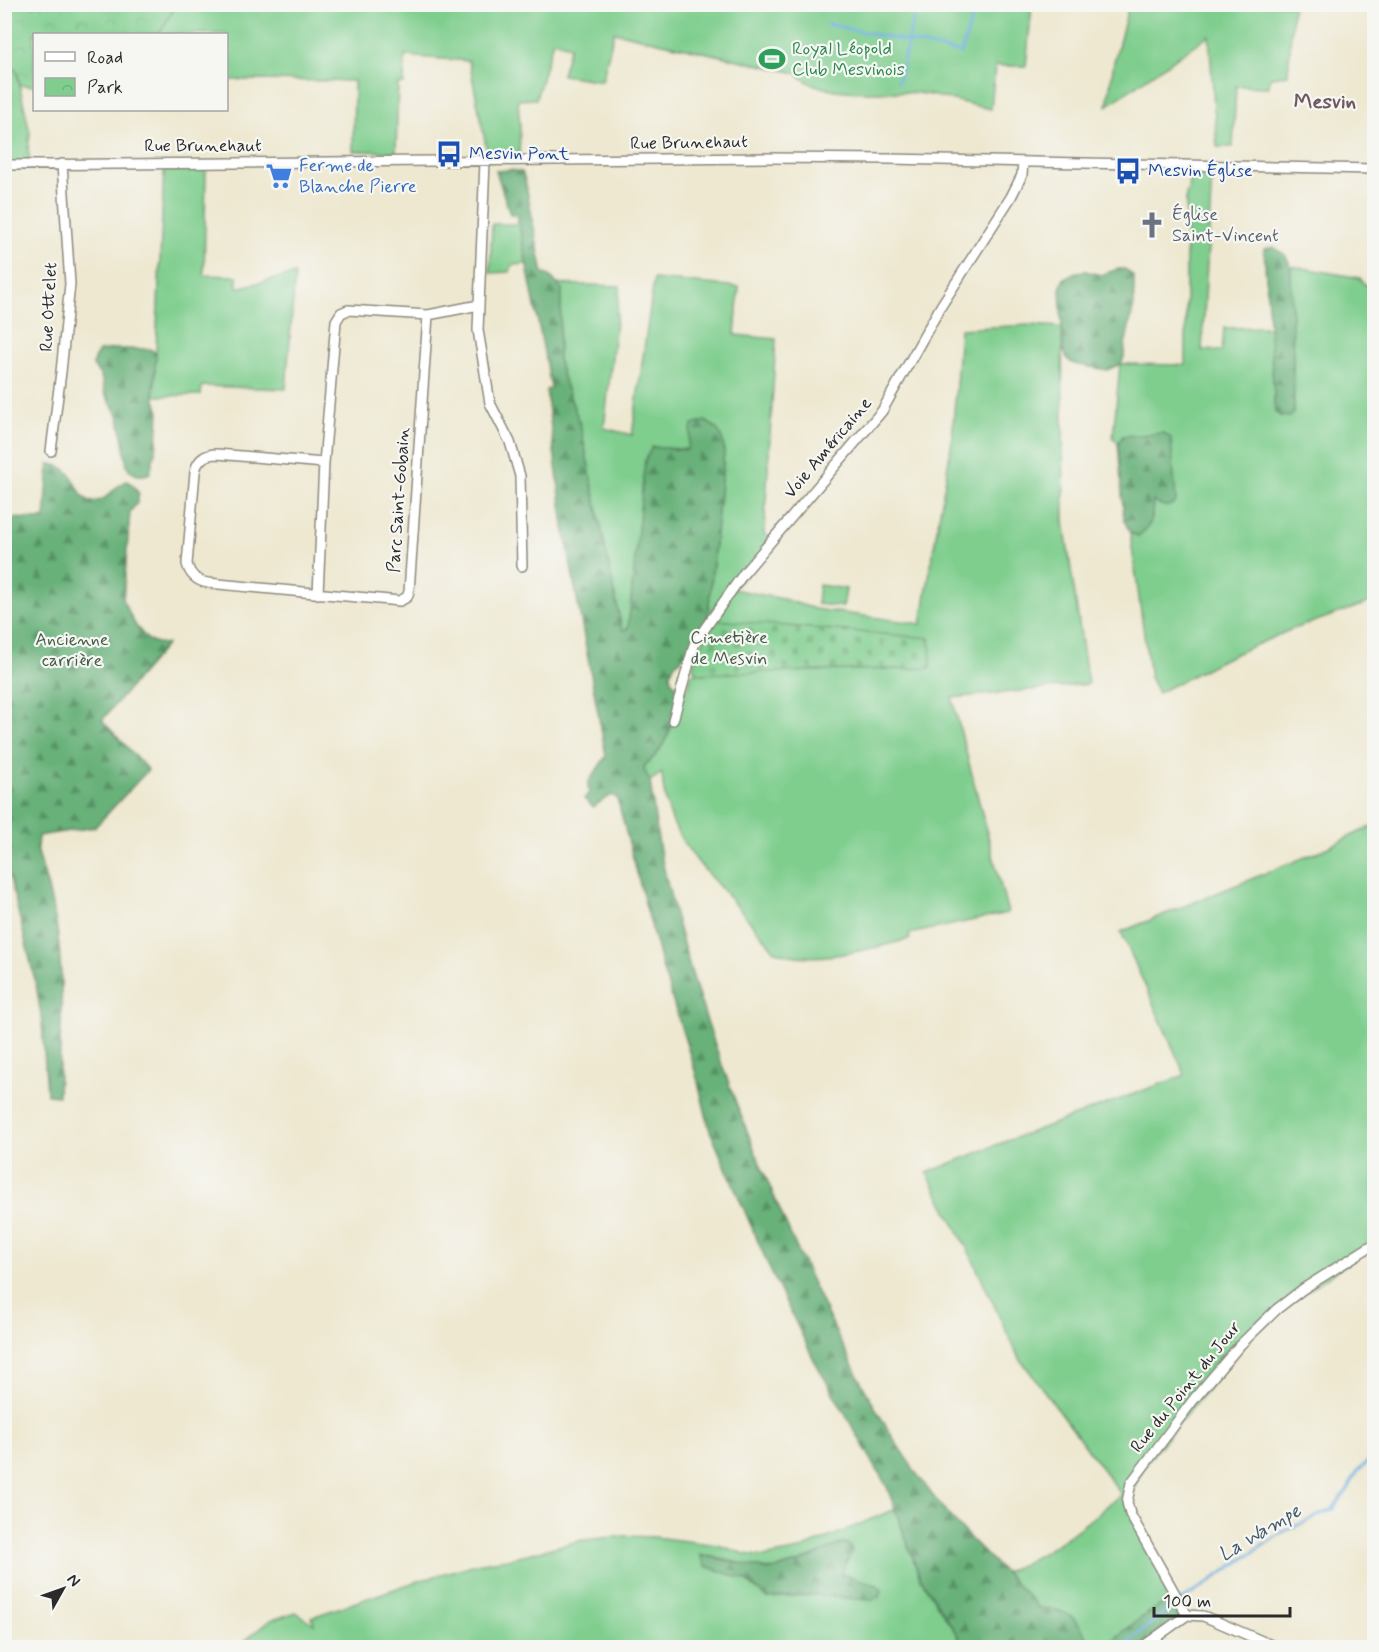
<svg xmlns="http://www.w3.org/2000/svg" width="1379" height="1652" viewBox="0 0 1379 1652" font-family="Mynerve,sans-serif">
<style>
.green{fill:#7fce8e;stroke:#557c5c;stroke-width:1.5;fill-rule:evenodd}
.forest{fill:url(#forest-firs);stroke:#496e52;stroke-width:1.5}
.cemetery{fill:url(#cemetery-stones);stroke:#557c5c;stroke-width:1.5}
.park{fill:url(#park-crowns);stroke:#557c5c;stroke-width:1.5}
.lines{fill:none;stroke-linecap:round;stroke-linejoin:round}
.stream{stroke:#6dafe1;stroke-width:3}
.minor-casing{stroke:#8c8a7e;stroke-width:12}
.minor{stroke:#fff;stroke-width:9}
.labels{text-anchor:middle;dominant-baseline:central;stroke-width:4.5;stroke-linejoin:round;paint-order:stroke}
.leisure-label{font-size:18px;fill:#27864d;stroke:#f6f6f2;text-anchor:start}
.street-label{font-size:18px;fill:#2b2b2b;stroke:#f6f6f2}
.transit-label{font-size:18px;fill:#164399;stroke:#f6f6f2;text-anchor:start}
.shop-label{font-size:18px;fill:#366cbe;stroke:#f6f6f2;text-anchor:start}
.worship-label{font-size:18px;fill:#5b616d;stroke:#f6f6f2;text-anchor:start}
.park-label{font-size:18px;fill:#445c49;stroke:#f6f6f2}
.water-label{font-size:20px;font-style:italic;fill:#42596b;stroke:#f6f6f2}
.quarter-label{font-size:21px;font-weight:bold;fill:#705860;stroke:#f6f6f2}
</style>
<defs>
<pattern id="forest-firs" width="22" height="20" patternUnits="userSpaceOnUse" patternTransform="scale(1.5)"><rect width="22" height="20" fill="#67b179"/><path d="M5 1l3.5 6h-7zM16 11l3.5 6h-7z" fill="#559063"/></pattern>
<pattern id="cemetery-stones" width="16" height="16" patternUnits="userSpaceOnUse" patternTransform="scale(1.5)"><rect width="16" height="16" fill="#7fce8e"/><path d="M2 7V4a2 2 0 0 1 4 0v3zM10 15v-3a2 2 0 0 1 4 0v3z" fill="#6eb17b"/></pattern>
<pattern id="park-crowns" width="20" height="18" patternUnits="userSpaceOnUse" patternTransform="scale(1.5)"><rect width="20" height="18" fill="#7fce8e"/><path d="M2 6a3 3 0 1 1 6 0M12 15a3 3 0 1 1 6 0" fill="none" stroke="#6eb17b"/></pattern>
</defs>
<rect width="100%" height="100%" fill="#f6f6f2"/>
<filter id="ink" filterUnits="userSpaceOnUse"><feTurbulence type="fractalNoise" baseFrequency=".0167" numOctaves="2"/><feDisplacementMap in="SourceGraphic" scale="12" xChannelSelector="R" yChannelSelector="G"/><feConvolveMatrix kernelMatrix="1 2 1 2 8 2 1 2 1" color-interpolation-filters="sRGB"/></filter>
<filter id="wash" filterUnits="userSpaceOnUse"><feTurbulence type="fractalNoise" baseFrequency=".008" numOctaves="4" result="noise"/><feDisplacementMap in="SourceGraphic" scale="24" xChannelSelector="R" yChannelSelector="G"/><feGaussianBlur stdDeviation="1.35" result="paint"/><feColorMatrix in="noise" values="0 0 0 0 0 0 0 0 0 0 0 0 0 0 0 0 0 1.4 0 .05"/><feComposite in="paint" operator="in"/></filter>
<g filter="url(#wash)">
<rect width="100%" height="100%" fill="#eee8d0"/>
<!-- green -->
<path class="green" d="M176,4l856,1 -6,61h-31l-4,43c-24,-5 -49,-13 -74,-16 -34,-4 -96,7 -121,-20l-182,-41 -12,49 -40,-6 8,-29 -17,-5 -17,58 -18,1 2,27 -1,34 -15,-7 -15,7 -20,-100 -64,-5 -1,28h-6l-2,68 -43,-1 1,-70 -127,-1 -1,-46h-67z
M1129,5h164l-5,70 -18,2 -1,10 -33,-1 -3,61h-16l-8,-112 -102,71 7,-44z
M16,69l14,64 -2,17 3,14 -26,1v-93z
M206,169l-2,106 33,1v12l58,-14 -9,115 -84,-3 -1,9 -47,1 10,-226z
M1189,173l23,2 -10,175 20,1 2,-23 46,-1 5,85 19,1 -3,-147 69,12 5,7 9,-2v318l-84,29 -66,29 -66,34 -8,-16 -20,-144 8,3 14,-18 1,-18 -30,-64 -5,7 -5,-5 7,-74 66,1v-172l2,-1z
M492,224h27l8,40 -15,1 -2,7 -20,1z
M654,279l85,8 -4,48 41,4 -12,195 8,7 -39,48 50,10 32,10 106,15 31,-183 8,-112 69,-4 33,2 2,195 24,162 -136,14 56,215 -99,21 1,5c-38,9 -98,27 -135,12 -16,-19 -32,-38 -48,-56 -36,-40 -62,-66 -65,-122l-12,8 -6,-11 1,-6 36,-74 6,1 5,-18 238,-5 -223,-44 17,-172 -71,-5 -25,182 -6,1 -42,-206 -15,-40 -7,-25 4,-69 -7,-6 65,2 -16,142 28,7z
M819,585l27,4 -3,18 -26,-3z
M1374,825v419l-114,81 -114,138 -19,39 47,94 -36,24 -34,27h-11c-15,-24 -21,-39 -54,-38l-34,-37c42,-17 82,-48 116,-78l-103,-138 -49,-104 -42,-79 69,-28 189,-70 -64,-143 199,-81z
M895,1509l25,69 45,69 -729,1 33,-27 27,-9 18,12 -2,-7 106,-36 58,-17 31,-5 76,-19 42,-4 29,1 64,8 27,9 19,3 35,-7zM843,1543l9,7 -11,24 36,11 -8,15 -55,-5 -47,3 -21,-18 -41,-14 4,-10 63,14 26,-7z"/>
<!-- forest -->
<path class="forest" d="M511,170l11,2 3,8 18,94c10,0 12,10 19,15l-4,70 7,25 15,40 42,206 6,-1 17,-169 7,-13 35,3 5,-25 13,-4c14,7 19,15 19,31l-17,172 -19,30 -14,11 -4,9 1,6 10,10c-7,27 -12,58 -36,75l-1,5 6,11c4,26 6,53 12,79 31,141 85,281 146,413 38,82 77,164 134,234 30,37 66,67 97,101 33,0 39,14 54,39h-128l-45,-70 -33,-90 -73,-127 -42,-86 -62,-143 -14,-57 -34,-107 -45,-169 -6,-3 -18,12 -9,-8 6,-8 -2,-2v-6l18,-27 -41,-222 -19,-144 5,-2 -34,-173 -7,-1 -14,-43z
M1274,247l11,8 6,11 3,147 -4,4 -10,-1 -5,-4 -11,-163z
M1118,269h7l9,8v28l-9,40 -1,12 -3,7 -14,6 -33,-6 -6,-4 -5,-10 -3,-61 4,-11 12,-6 10,-1 15,4z
M116,349h34l6,4 -2,43 5,16 -2,32 -7,29c-10,4 -18,3 -23,-7l-8,-49 -14,-23 -4,-18 -8,-10 1,-7 5,-8z
M1164,433l7,5 5,63c-9,9 -14,5 -23,0 -1,17 0,25 -15,35l-8,-3 -6,-13 -6,-77 5,-7z
M49,464c30,2 25,32 41,37 16,4 24,-16 37,-20l6,4 6,9 -2,9 -7,9 -7,89 13,25 12,14 9,3 10,1 -65,76 46,50 -53,57 -57,9 -1,12c7,27 16,54 20,81 8,55 3,112 1,167l-11,-1 -5,-73 -6,-38 -29,-117 -3,-1 1,-348 40,1z
M843,1543l5,1 4,6 -11,24 36,11 5,5 -2,7 -11,3 -55,-5 -47,3 -21,-18 -41,-14 -5,-11 72,15 26,-7z
M1174,1596l13,19 -46,32 -37,1 34,-28z"/>
<!-- cemetery -->
<path class="cemetery" d="M716,620l214,18 1,30 -233,6 -5,-7 2,-12z"/>
<!-- park -->
<path class="park" d="M5,4h171v1l-17,29h-125v52l-14,-1 -4,-16 -11,3z"/>
<g class="lines">
<!-- stream -->
<path class="stream" d="M827,24l134,29 15,-47
M898,82l19,-78
M1121,1648l44,-36 118,-80 50,-23 15,-20 9,-17 17,-16"/>
</g>
</g>
<g filter="url(#ink)">
<g class="lines">
<!-- minor casing -->
<g class="minor-casing">
<path id="minor" d="M4,165l764,-7 121,1 485,10
M479,305l-1,25 12,73 20,39 10,34 2,90
M51,451l10,-79 9,-88 -8,-120
M324,463l-107,-9c-12,0 -20,6 -22,18l-8,92c3,11 9,17 21,19l192,18 7,-4 2,-5 19,-277
M318,594l6,-131 12,-142 5,-8 7,-3 80,5 51,-10 6,-143
M673,720l21,-75 7,-11 43,-61 138,-162 59,-105 70,-109 11,-22 1,-13
M1187,1615l-57,-101 -3,-12 4,-19 63,-84 46,-54 37,-36 26,-20 71,-45
M1187,1615l16,1 10,4 65,28
M1141,1648l46,-33"/>
</g>
<!-- minor -->
<use href="#minor" class="minor"/>
</g>
</g>
<!-- icons -->
<defs>
<g id="stadium-bare" transform="scale(2.07)"><path d="M0-5a6.5 5 0 1 0 0 10a6.5 5 0 1 0 0-10ZM-3.5-1.8h7v3.6h-7Z" fill="#2e9e5b" stroke="#f6f6f2" stroke-width="2.5" paint-order="stroke"/></g>
<g id="bus-bare" transform="scale(2.07)"><path d="M-5-6H5V4H4V6H2V4H-2V6H-4V4H-5ZM-3.5-4V0h7V-4ZM-3.5 1.2v1.5H-2V1.2ZM2 1.2v1.5H3.5V1.2Z" fill="#1a4fb4" stroke="#f6f6f2" stroke-width="2.5" paint-order="stroke"/></g>
<g id="supermarket-bare" transform="scale(2.07)"><path d="M-6-5.5h2.5l.6 2H6L4.5 2H-2.5L-4.4-4H-6ZM-1.5 3.2a1.3 1.3 0 1 0 .1 0ZM3 3.2a1.3 1.3 0 1 0 .1 0Z" fill="#3f7fe0" stroke="#f6f6f2" stroke-width="2.5" paint-order="stroke"/></g>
<g id="church-bare" transform="scale(2.07)"><path d="M-1.2-6h2.4v3.5h3.3v2.4h-3.3V6h-2.4V-.1h-3.3v-2.4h3.3Z" fill="#6b7280" stroke="#f6f6f2" stroke-width="2.5" paint-order="stroke"/></g>
</defs>
<g fill-rule="evenodd">
<use href="#stadium-bare" x="772" y="59"/>
<use href="#bus-bare" x="449" y="154"/>
<use href="#bus-bare" x="1128" y="171"/>
<use href="#supermarket-bare" x="279" y="176"/>
<use href="#church-bare" x="1152" y="225"/>
</g>
<g class="labels">
<!-- leisure labels -->
<g class="leisure-label">
<text x="792" y="49">Royal Léopold<tspan x="792" dy="21">Club Mesvinois</tspan></text>
</g>
<!-- street labels -->
<g class="street-label">
<text transform="translate(689 143) rotate(-1)">Rue Brunehaut</text>
<text x="203" y="146">Rue Brunehaut</text>
<text transform="translate(49 307) rotate(-87)">Rue Ottelet</text>
<text transform="translate(828 448) rotate(-50)">Voie Américaine</text>
<text transform="translate(399 500) rotate(-86)">Parc Saint-Gobain</text>
<text transform="translate(1186 1387) rotate(-51)">Rue du Point du Jour</text>
</g>
<!-- transit labels -->
<g class="transit-label">
<text x="469" y="154">Mesvin Pont</text>
<text x="1148" y="171">Mesvin Église</text>
</g>
<!-- shop labels -->
<g class="shop-label">
<text x="299" y="166">Ferme de<tspan x="299" dy="21">Blanche Pierre</tspan></text>
</g>
<!-- worship labels -->
<g class="worship-label">
<text x="1172" y="215">Église<tspan x="1172" dy="21">Saint-Vincent</tspan></text>
</g>
<!-- park labels -->
<g class="park-label">
<text x="729" y="638">Cimetière<tspan x="729" dy="21">de Mesvin</tspan></text>
<text x="72" y="640">Ancienne<tspan x="72" dy="21">carrière</tspan></text>
</g>
<!-- water labels -->
<g class="water-label">
<text transform="translate(1260 1533) rotate(-31)">La Wampe</text>
</g>
<!-- quarter labels -->
<g class="quarter-label">
<text x="1325" y="102">Mesvin</text>
</g>
</g>
<!-- margin -->
<rect width="1379" height="1652" fill="none" stroke="#f6f6f2" stroke-width="24"/>
<!-- legend -->
<rect x="33" y="33" width="195" height="78" fill="#f6f6f2" stroke="#a5a5a2" stroke-width="1.5"/>
<rect x="45" y="52" width="30" height="9" fill="#ffffff" stroke="#a5a5a2" stroke-width="1.5"/>
<text x="87" y="63" font-size="18" fill="#2b2b2b">Road</text>
<rect x="45" y="78" width="30" height="18" fill="url(#park-crowns)" stroke="#a5a5a2" stroke-width="1.5"/>
<text x="87" y="93" font-size="18" fill="#2b2b2b">Park</text>
<!-- north arrow -->
<g transform="translate(63 1589) rotate(50)" stroke="#f6f6f2" stroke-width="4.5" paint-order="stroke">
<path d="M0-4.5L10 22L0 15L-10 22Z" fill="#2b2b2b"/>
<text y="-9" font-size="16" font-weight="bold" text-anchor="middle" fill="#2b2b2b">N</text>
</g>
<!-- scale -->
<path d="M1154 1607v9h136v-9" fill="none" stroke="#2b2b2b" stroke-width="3"/>
<text x="1163" y="1607" font-size="18" fill="#2b2b2b" stroke="#f6f6f2" stroke-width="4.5" paint-order="stroke">100 m</text>
</svg>
